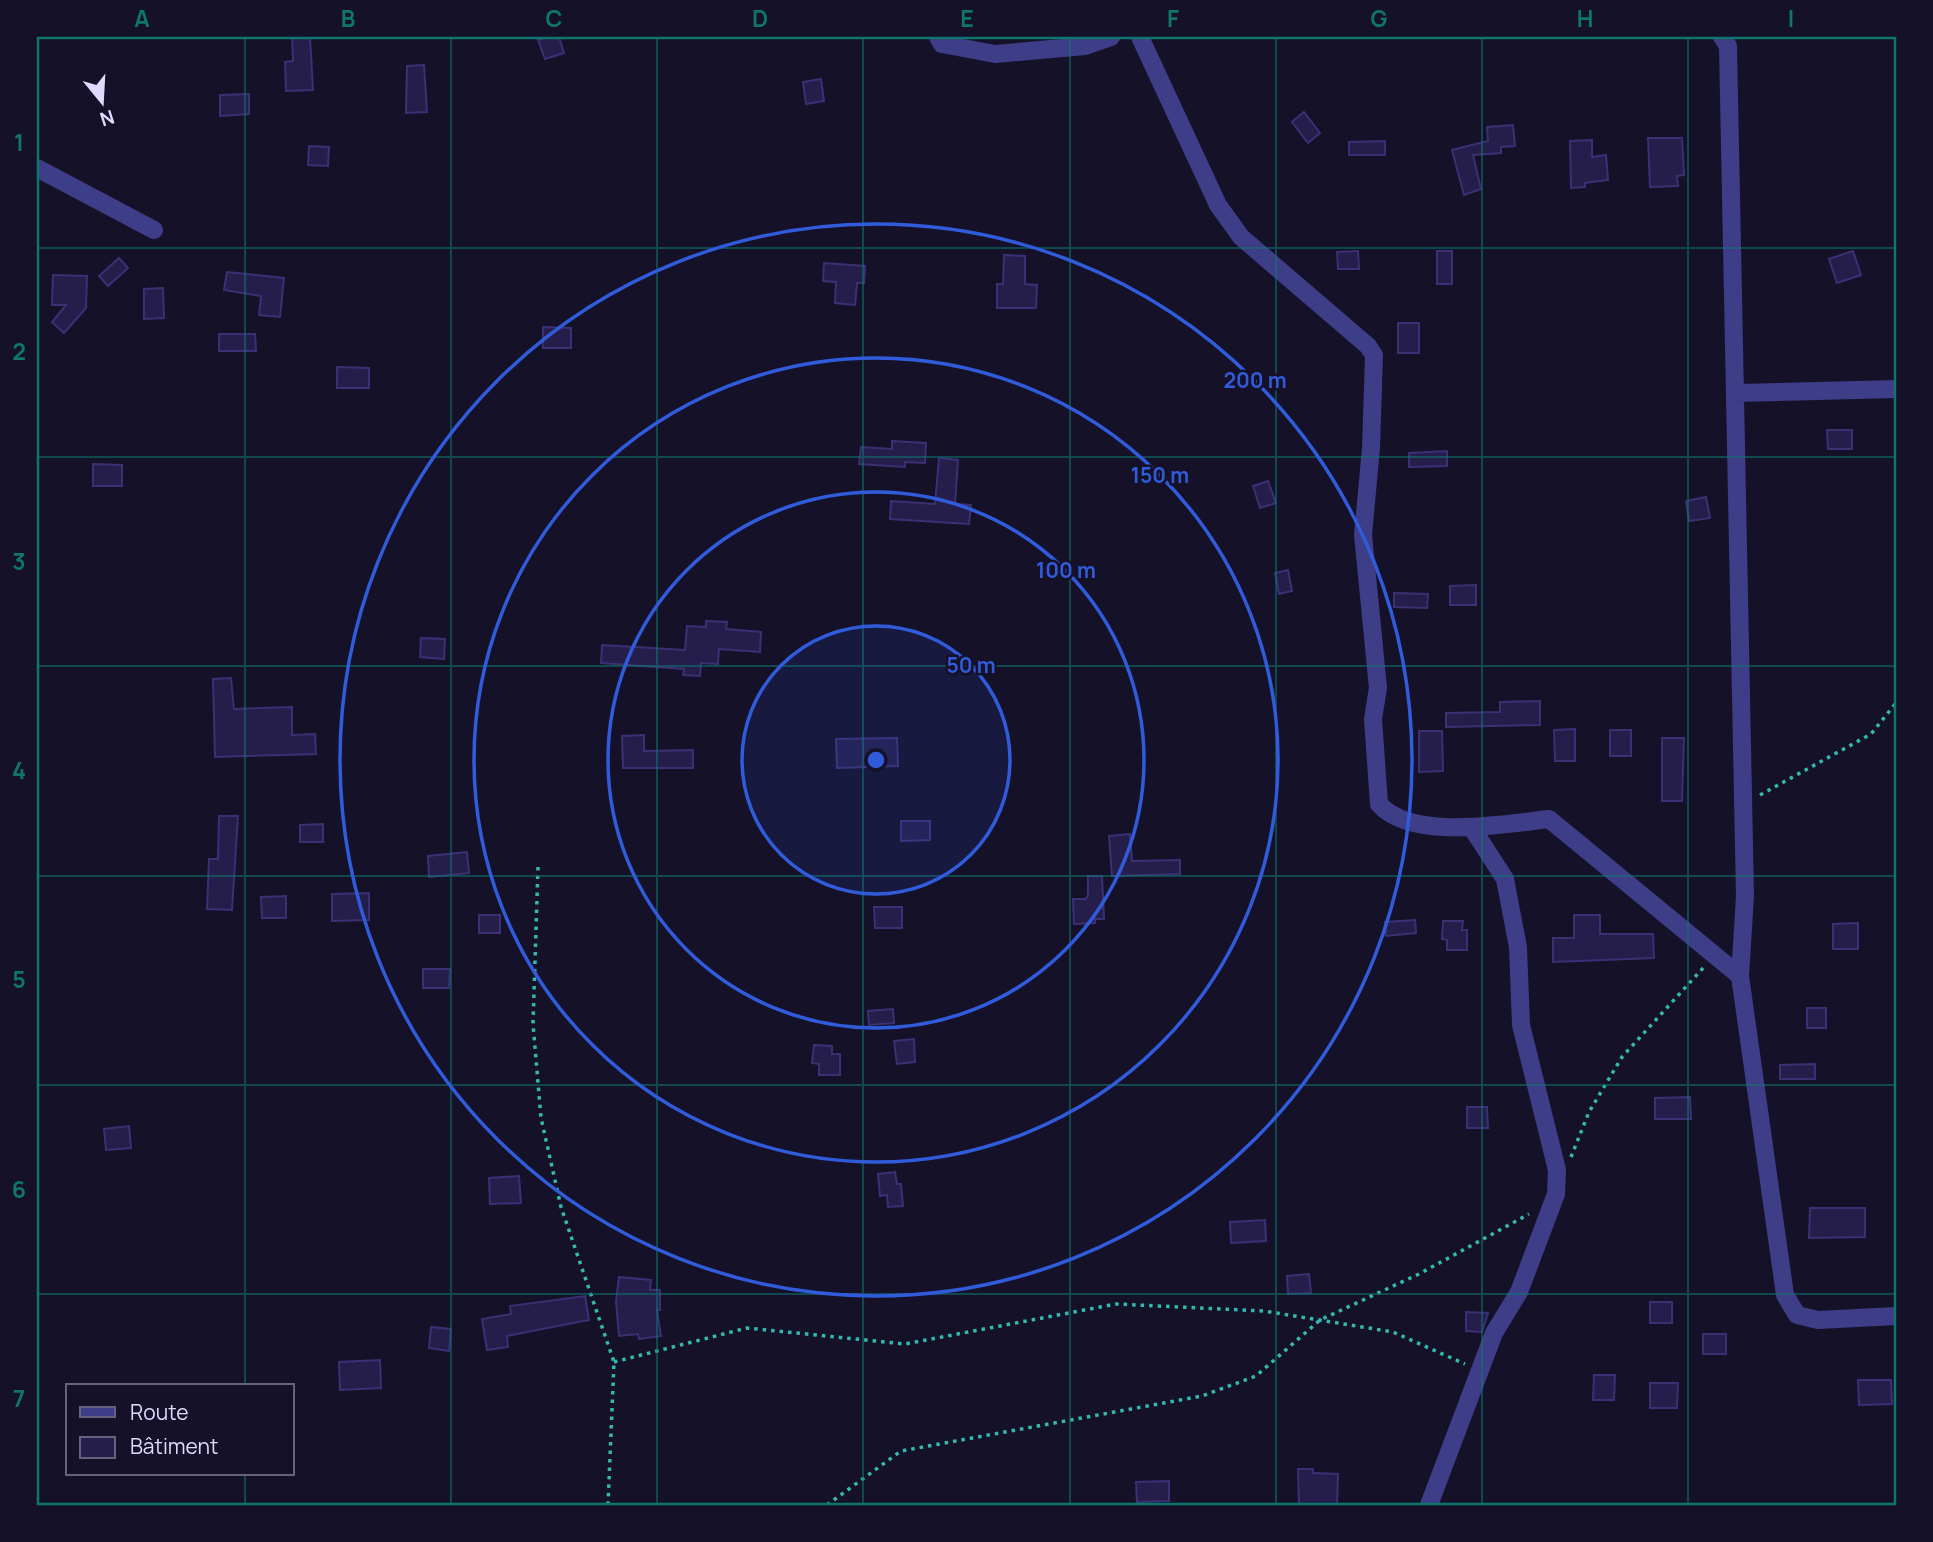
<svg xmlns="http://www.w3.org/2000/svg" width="1933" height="1542" viewBox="0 0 1933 1542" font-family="Manrope,sans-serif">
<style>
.building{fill:#251d4a;stroke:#3c3075;stroke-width:2}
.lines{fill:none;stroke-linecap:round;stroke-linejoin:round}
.path{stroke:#33b9ae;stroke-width:3.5;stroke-dasharray:3.5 5;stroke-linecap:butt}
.minor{stroke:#3e3d87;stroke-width:18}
.grid{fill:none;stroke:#0f766e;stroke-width:2;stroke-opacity:0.55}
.ring{fill:none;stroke:#305cdc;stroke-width:3.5}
.centre{fill:#305cdc;stroke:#151129;stroke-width:3.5}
.ring-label{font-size:21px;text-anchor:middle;font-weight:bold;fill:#305cdc;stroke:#151129;stroke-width:5;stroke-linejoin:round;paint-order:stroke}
.neatline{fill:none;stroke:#0f766e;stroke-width:2.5}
.grid-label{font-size:23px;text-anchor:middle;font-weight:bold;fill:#0f766e}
</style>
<rect width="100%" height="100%" fill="#151129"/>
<!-- building -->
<path class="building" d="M292,37h18l3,53 -27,1 -1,-29 8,-1z
M549,37h10l5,16 -19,6 -7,-19z
M424,65l3,47 -21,1 1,-47z
M821,79l3,22 -18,3 -3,-22z
M249,94v20l-29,2v-21z
M1304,112l16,21 -12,10 -16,-21z
M1513,125l2,21 -14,1v6l-28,2 8,34 -17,6 -12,-45 36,-9 -1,-14z
M1648,138h34l2,37 -7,1 1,10 -28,1z
M1592,140v17l14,-2 2,25 -23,3v4l-14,1 -1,-47z
M1385,141v14h-36v-13z
M309,146l20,1 -1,19 -20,-1z
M1358,251l1,18h-21l-1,-17z
M1437,251h15v33h-15z
M1853,251l8,24 -24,8 -8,-24z
M1004,255l21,1v28l12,1 -1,23h-39v-24h6z
M119,258l9,10 -20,18 -9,-10z
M824,263l41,3 -1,17h-7l-2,22 -20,-2 1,-21 -13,-1z
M227,272l57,6 -4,39 -21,-2 2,-19 -37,-6z
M53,275l34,1 -1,32 -22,25 -12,-11 14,-17h-14z
M163,288l1,30 -20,1v-30z
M1398,323h21v30h-21z
M543,327l28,1v20h-28z
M219,334h36l1,17h-37z
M337,367l32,1v20h-32z
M1827,430h25v19h-24z
M892,441l34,2 -1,20 -20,-1v5l-46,-3 2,-17 31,2z
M1447,451v15l-38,1v-14z
M939,458l19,2 -3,44 16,1 -2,19 -79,-5 1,-18 44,3z
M93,464l29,1v21h-29z
M1268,481l8,22 -16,5 -7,-22z
M1706,497l4,21 -21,3 -3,-20z
M1288,570l4,21 -13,3 -4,-21z
M1476,585v20h-26v-19z
M1394,593l34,1 -1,14 -33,-1z
M706,621l21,1 -1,7 35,3 -1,20 -41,-3 -1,15 -17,-1 -1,13 -17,-1 1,-6 -83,-6 1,-18 83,5 2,-24 19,1z
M421,638l24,1 -1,20 -24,-2z
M231,678l3,31 58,-2v28l23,-1 1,20 -101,3 -2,-78z
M1540,701v24l-94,2v-14l54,-1v-10z
M1575,729v32h-20l-1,-31z
M1610,730h21v26h-21z
M1419,731h23l1,40 -24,1z
M644,735v16l49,-1v18h-70l-1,-32z
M897,738l1,28 -61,2 -1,-29z
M1662,738h22l-2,63h-20z
M219,816h19l-6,94 -25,-1 2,-50h9z
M901,821h29v19l-29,1z
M323,824v18h-23v-17z
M1130,834l2,27 48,-1v14l-68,2 -3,-40z
M467,852l2,21 -40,4 -1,-21z
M1088,876h14l2,43h-9v4l-21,1 -1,-25h13l2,-4z
M369,893v27l-37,1v-27z
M286,896v22h-24l-1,-21z
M874,907h28v21h-27z
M479,915h21v18h-21z
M1574,915h26v19h53l1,24 -101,4v-24h21z
M1415,920l1,13 -30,3 -1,-14z
M1443,921h20l-1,9h5v20h-20v-10l-5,-1z
M1858,923v26h-25v-25z
M423,969h27l-1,19h-26z
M1807,1008h19v20h-19z
M893,1009l1,14 -25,2 -1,-14z
M914,1039l1,23 -18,2 -3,-23z
M814,1045l18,1v8h8v21h-21v-11l-7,-1z
M1815,1064v15h-35v-14z
M1690,1097l1,22h-36v-21z
M1467,1107h20l1,21h-21z
M129,1126l2,22 -25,2 -2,-21z
M895,1172l2,12h4l2,22 -15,1 -1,-12 -7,1 -2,-22z
M519,1176l2,27 -31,1 -1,-26z
M1810,1208h55v29l-56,1z
M1265,1220l1,21 -35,2 -1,-21z
M1309,1274l2,19 -23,1 -1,-18z
M619,1277l32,3 -1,10h10v20h-3l4,26 -22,3 -1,-5 -19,2 -3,-35z
M585,1296l4,24 -82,16 1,11 -21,3 -5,-31 29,-5 -1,-8z
M1650,1302h22v21h-22z
M1466,1312l22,1 -6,19 -16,-1z
M431,1327l20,2 -2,22 -20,-3z
M1703,1334h23v20h-23z
M380,1360l1,28 -41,2 -1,-28z
M1594,1375h21l-1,25h-21z
M1858,1380h33l1,24 -33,1z
M1650,1383h28l-1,25h-27z
M1298,1469h15v4l25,1 -1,31h-38z
M1169,1481v20l-32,1 -1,-20z"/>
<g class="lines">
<!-- path -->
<path class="path" d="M1760,795l111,-61 25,-31
M538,867l-5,157 8,94 20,89 53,155 -6,143
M1571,1157l18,-45 33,-55 82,-90
M614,1362l133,-34 158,16 211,-40 148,7 129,21 72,32
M827,1505l74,-54 301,-55 54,-20 64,-56 99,-46 110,-60"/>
<!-- minor -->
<path class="minor" d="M938,37l4,7 53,10 90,-8 26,-9
M1140,37l78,168 23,32 127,109 6,9 -3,93 -8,87 15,153 -5,31 6,85c32,37 126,20 170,15l191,157 45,319 12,20 21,5 78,-4
M1722,37l6,9 17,850 -5,80
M37,168l117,62
M1735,393l161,-4
M1429,1505l65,-172 25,-41 37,-98 1,-24 -36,-145 -3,-78 -13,-68 -33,-51"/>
</g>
<!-- grid -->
<path class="grid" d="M245,37v1349M451,37v1468M657,37v1468M863,37v1468M1070,37v1468M1276,37v1468M1482,37v1468M1688,37v1468M37,248h1859M37,457h1859M37,666h1859M37,876h1859M37,1085h1859M37,1294h1859M245,1474v31"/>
<!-- distance rings -->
<circle cx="876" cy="760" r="134" fill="#305cdc" fill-opacity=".12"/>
<g class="ring">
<circle cx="876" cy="760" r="134"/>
<circle cx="876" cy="760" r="268"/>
<circle cx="876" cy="760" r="402"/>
<circle cx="876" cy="760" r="536"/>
</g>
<circle cx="876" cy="760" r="10" class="centre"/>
<g class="ring-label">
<text x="1255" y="388">200 m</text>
<text x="1160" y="483">150 m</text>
<text x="1066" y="578">100 m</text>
<text x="971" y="673">50 m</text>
</g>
<!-- border -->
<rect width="1933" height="1542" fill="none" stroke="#151129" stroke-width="77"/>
<!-- legend -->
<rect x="66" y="1384" width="228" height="91" fill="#151129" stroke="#65617e" stroke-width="2"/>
<rect x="80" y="1407" width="35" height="10" fill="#3e3d87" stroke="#65617e" stroke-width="2"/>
<text x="130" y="1420" font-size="21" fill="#dddafe">Route</text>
<rect x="80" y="1437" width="35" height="21" fill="#251d4a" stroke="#65617e" stroke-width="2"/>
<text x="130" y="1454" font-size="21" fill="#dddafe">Bâtiment</text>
<!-- north arrow -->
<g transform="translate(102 102) rotate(162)" stroke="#151129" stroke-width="5" paint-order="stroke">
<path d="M0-5L12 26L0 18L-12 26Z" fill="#dddafe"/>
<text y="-10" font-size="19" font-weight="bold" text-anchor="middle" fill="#dddafe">N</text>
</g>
<rect x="38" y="38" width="1857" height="1466" class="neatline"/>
<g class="grid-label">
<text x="142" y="27">A</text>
<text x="348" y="27">B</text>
<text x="554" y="27">C</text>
<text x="760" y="27">D</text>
<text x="967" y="27">E</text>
<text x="1173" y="27">F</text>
<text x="1379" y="27">G</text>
<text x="1585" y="27">H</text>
<text x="1791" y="27">I</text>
<text x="19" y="151">1</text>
<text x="19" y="360">2</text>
<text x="19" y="570">3</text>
<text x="19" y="779">4</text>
<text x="19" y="988">5</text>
<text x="19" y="1198">6</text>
<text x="19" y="1407">7</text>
</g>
</svg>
